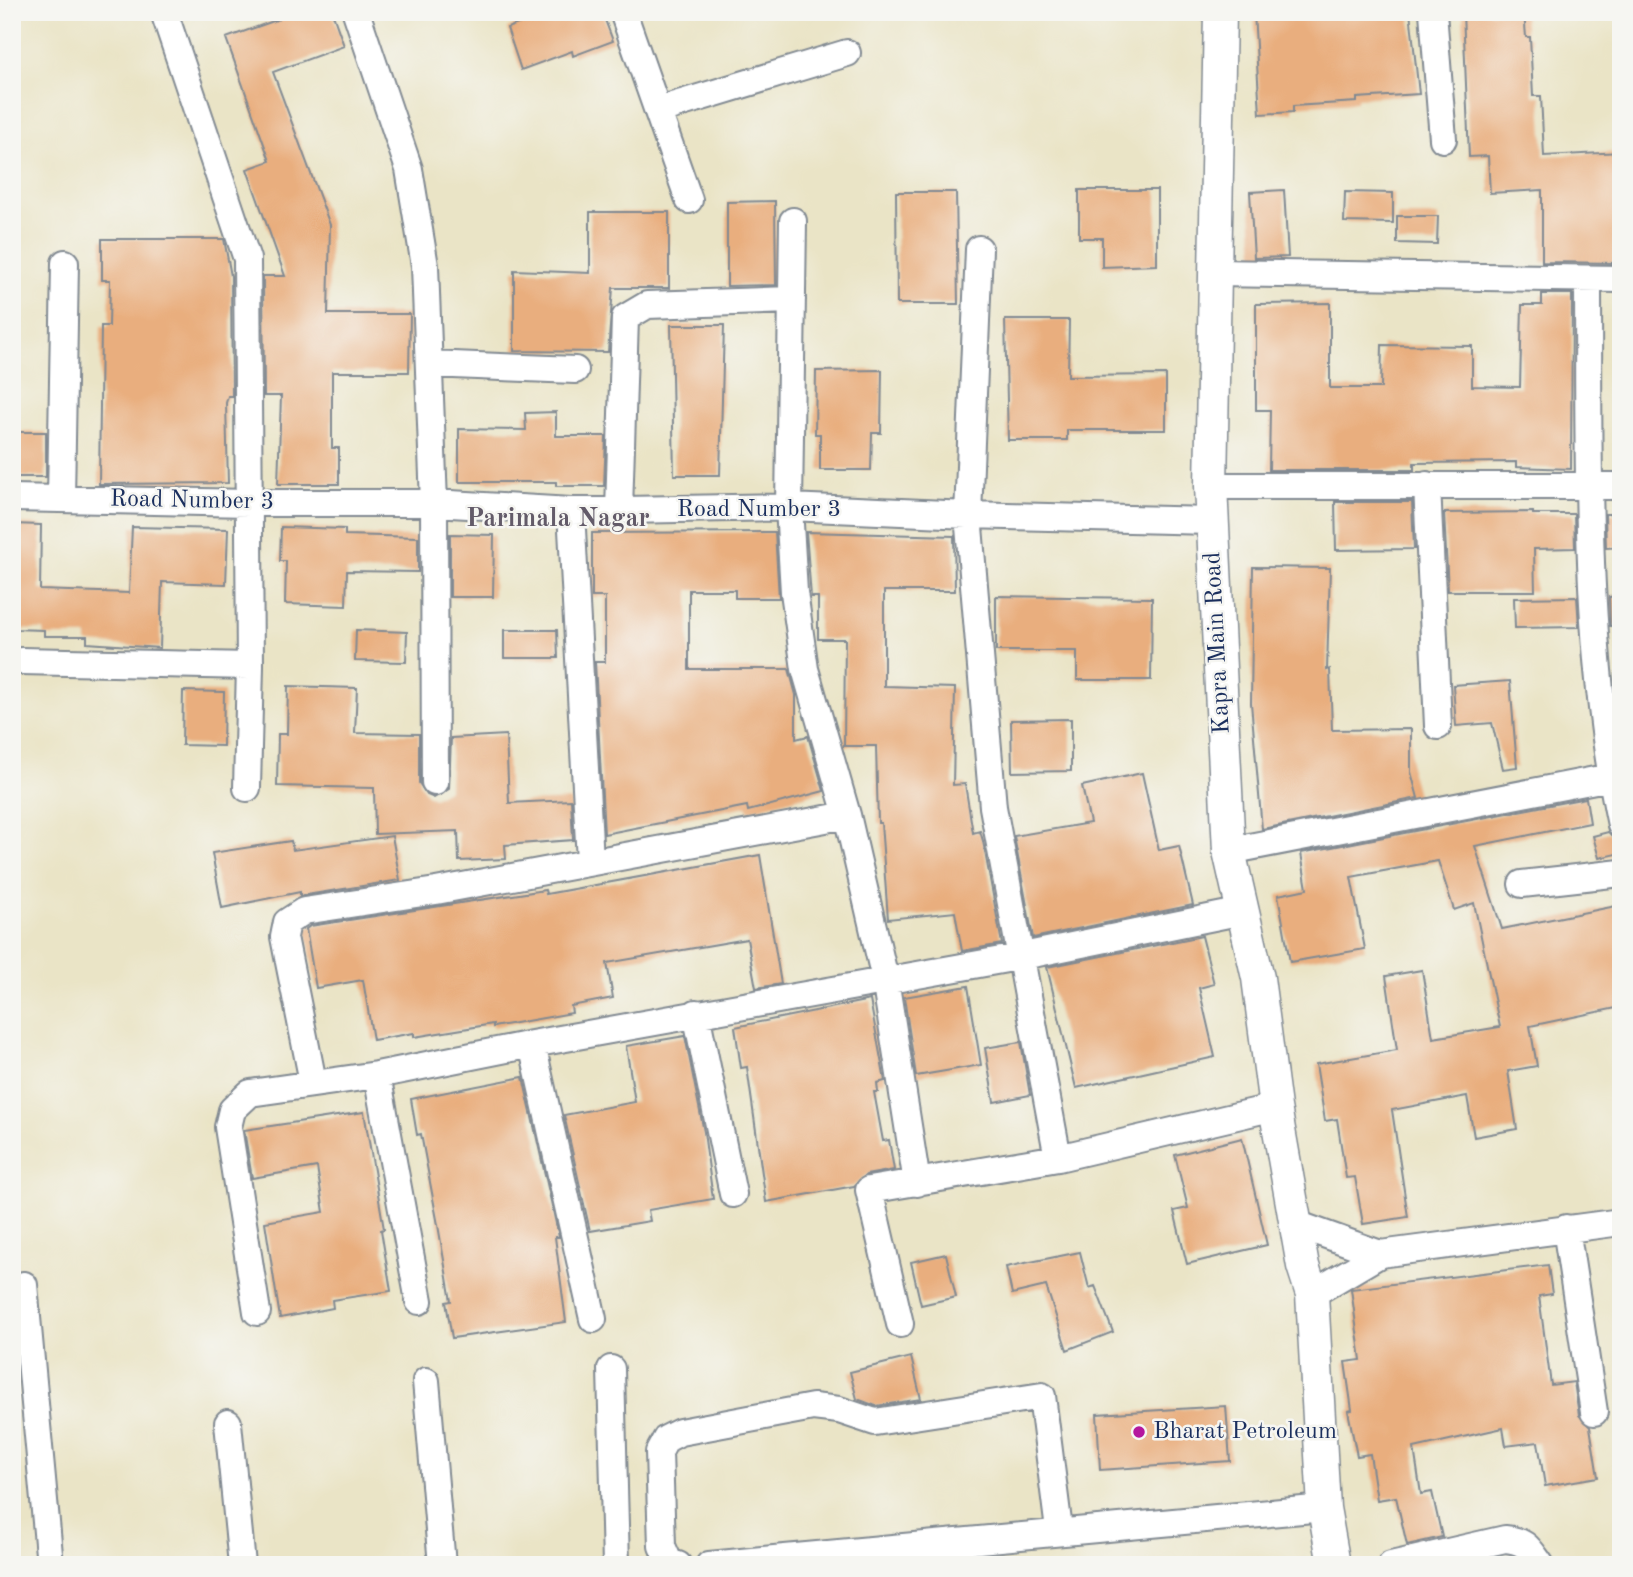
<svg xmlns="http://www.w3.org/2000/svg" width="1633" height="1577" viewBox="0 0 1633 1577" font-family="'Old Standard TT',serif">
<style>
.building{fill:#e9ae7e}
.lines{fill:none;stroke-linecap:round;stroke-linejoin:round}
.minor-casing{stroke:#828a92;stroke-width:30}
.tertiary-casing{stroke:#828a92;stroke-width:35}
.minor{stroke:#fff;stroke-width:26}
.tertiary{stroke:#fff;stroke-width:32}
.poi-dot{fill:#b5179e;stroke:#f6f6f2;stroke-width:2.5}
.labels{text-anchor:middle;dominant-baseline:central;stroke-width:5;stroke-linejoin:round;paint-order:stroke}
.street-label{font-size:24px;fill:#1b2f5e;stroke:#f6f6f2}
.poi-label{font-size:24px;fill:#1b2f5e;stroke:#f6f6f2;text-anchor:start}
.neighbourhood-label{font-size:26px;font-weight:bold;fill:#635b69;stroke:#f6f6f2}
</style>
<rect width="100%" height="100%" fill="#f6f6f2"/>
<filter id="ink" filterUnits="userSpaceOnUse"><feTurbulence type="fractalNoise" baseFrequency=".0143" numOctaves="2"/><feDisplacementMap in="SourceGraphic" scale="14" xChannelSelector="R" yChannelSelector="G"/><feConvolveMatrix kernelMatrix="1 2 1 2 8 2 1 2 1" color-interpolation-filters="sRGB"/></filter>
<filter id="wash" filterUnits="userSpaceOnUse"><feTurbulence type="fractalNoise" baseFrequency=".00686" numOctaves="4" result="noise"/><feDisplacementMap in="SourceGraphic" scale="28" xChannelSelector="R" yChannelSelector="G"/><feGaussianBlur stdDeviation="1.57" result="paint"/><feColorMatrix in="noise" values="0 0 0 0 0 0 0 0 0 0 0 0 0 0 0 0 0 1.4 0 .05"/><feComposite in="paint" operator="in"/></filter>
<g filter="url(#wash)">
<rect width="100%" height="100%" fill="#eae4c6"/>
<g id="blocks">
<!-- building -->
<path class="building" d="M277,12h55l12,34 -71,26 57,153 -2,89h82l-1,58h-77v76h7v36h-61l3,-88h-17l-1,-120h22l-38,-107 23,-8 -44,-123 53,-19z
M550,12h52l11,29 -40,15 -1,-5 -51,19 -14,-42z
M1254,12h156l9,82 -62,4v4l-64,4v6l-33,2z
M1463,12h61l2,25h4l3,59h8l3,60 77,-4v111l-79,-1v-72l-52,3 -2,-37 -19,1z
M1079,190h78v75l-55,2v-29h-23z
M1284,190l4,67 -34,1 -4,-66z
M896,192h60l2,112h-61z
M1345,192l48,1v30l-49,-1z
M775,201l1,84 -49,1v-84z
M590,212h79v76h-56l-5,64 -94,-1v-81l76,3z
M1397,216h41l-1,28 -40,-1z
M102,239h122l7,37 1,120h-4l-2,7 2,80 -129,1 2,-158h8l1,-46h-8z
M1542,294h30l-1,175 -55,-2v-5l-102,1v7h-145l1,-60h-14v-106l74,-1v85h51l1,-43 90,1v40l48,1 2,-82h20z
M1005,320h64l-1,56 98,-1v55h-99v10h-59z
M671,325h53l-4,150h-46z
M882,370l-1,63h-9l-1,37h-51v-36h-5l1,-63z
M556,412v24h50l-2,50h-48v-4h-97v-53l67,1 -1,-17z
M12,432h34v45h-34z
M1335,502h77l2,47 -78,1z
M1533,512v2h41l1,34 -41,1 1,42h-87l-4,-78z
M1605,514h16v33l-15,1z
M12,524l29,1 -1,65 89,3 3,-66 96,2 -2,55 -64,-2 -2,66 -73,-5v-7h-43v-6l-32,-1z
M281,527l64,2v6l73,2v35l-71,-1 -1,35 -61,-2 1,-43h-6z
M775,532l4,66h-44v-8h-46v79h100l7,26v44l12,-3 16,55 -76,20 -1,-5 -143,28 -9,-172h10v-65h-13v-64z
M806,532l148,4 1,55h-71v95l71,2 -2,97 12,-1 8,49 7,-2 3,10 19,103 -40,7 -7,-39 -67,7 -7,-96h-3l-2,-77h-32l1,-107h-27v-42h-7z
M450,534l44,1 -1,62h-43z
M1253,567l77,1 -3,102 3,-1 2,61 79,-1v43l7,26 -156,31 -11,-126z
M996,596l156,2 -1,82h-74v-29h-81z
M1621,596v30h-11l-1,-29z
M1577,597l2,30 -64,1 -1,-30z
M356,630l51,2 -1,30 -51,-1z
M504,630h53l1,28h-54z
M1510,681l7,86 -14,2 -11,-46 -36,3 -3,-41z
M288,686l69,2 -2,45 64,1v49l8,12 7,3 15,-9 2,-51 55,-3 3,68 62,-3 2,40 -68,5 1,14 -47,2 -1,-30 -83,3 -1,-46 -97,-2 1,-52h9z
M183,691l41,1 -1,54 -41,-1z
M1071,719v52l-59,1 -1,-52z
M1142,773l17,77 20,-4 14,59 -160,33 -19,-102 76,-13 -8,-37z
M1586,798l4,25 -115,23 27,83 119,-24v102l-91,19 7,40 -29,5 9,58 -43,8 -7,-41 -75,14 16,107 -45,7 -8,-47 -9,1 -9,-59 -12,2 -9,-57 81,-14 -11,-74 36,-6 11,68 67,-11 -26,-124 -20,7 -16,-49 -87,16 14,72 -75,13 -12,-67 29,-6 -6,-36z
M1608,832l12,8 1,13 -22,5 -6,-22z
M392,836l8,44 -100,16v-4l-78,16 -10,-55 79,-12 2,9z
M760,855l21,129 -25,4 -9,-49 -140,24 6,35 -42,8 1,7 -79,14v-3l-79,13v-4l-41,7 -10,-60 -47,8 -10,-59 4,-3 235,-36 1,4z
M1202,936l12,48 -15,4 16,69 -139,31 -29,-121z
M968,986l13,79 -65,11 -12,-79z
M870,1000l15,81 -8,2 1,9h-4l9,49 6,-1 5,30 -28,5 -12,11 -88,16 -19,-135 -6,1 -6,-41z
M685,1036l19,96 9,67 -65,11 2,11 -60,10 -26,-116 71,-13 -9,-56z
M1021,1042l9,53 -36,7 -9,-54z
M523,1077l36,160h-4l11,85 -114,16 -6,-36 5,-1 -13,-76 -17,-91 -4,1 -6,-36z
M364,1112l20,117 -3,1 10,61 -59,9 1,8 -53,10 -15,-96 59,-10 -7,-45 -65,11 -8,-48z
M1242,1138l25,107 -80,19 -13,-53 14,-3 -13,-53z
M1080,1252l9,36 6,-2 18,46 -46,18 -21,-64 -34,8 -6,-27z
M946,1254l10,43 -35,8 -10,-43z
M1548,1265l4,29 -13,2 12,89 23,-3 5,33 11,12 8,50 -53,9 -7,-44 -32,4 -3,-18 -89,20 7,46 11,-2 10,45 -35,8 -11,-48 -19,3 -7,-46 -13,2 -9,-45 4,-1 -7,-48 16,-2 -10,-71z
M911,1357l10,42 -45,7 -19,-7 -7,-27z
M1226,1406l4,55 -130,9 -3,-56z"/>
</g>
</g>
<g filter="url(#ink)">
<use href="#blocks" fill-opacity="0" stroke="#828a92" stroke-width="2"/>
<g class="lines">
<!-- minor casing -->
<g class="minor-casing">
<path id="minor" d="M164,12l83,247 3,407 -3,122
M356,12l53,157 16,97 9,237 1,279
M623,12l66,188
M1433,12l10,127
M659,110l188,-57
M793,221l-4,286 5,85 11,77 42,146 38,164 32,204
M979,249l-11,266 25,292 65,351
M1213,273l408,6
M1588,280c1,182 -5,367 33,545
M430,364l145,6
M1427,485l11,241
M1211,486h410
M12,498l237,5h185l137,8 218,-4 179,8 243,6
M61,499l4,-236
M619,510l6,-192 22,-13 145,-5
M571,511l19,350
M21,661l229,5
M1229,851l392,-76
M1522,884l99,-11
M696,1013l37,181
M532,1044l61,275
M377,1075l42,226
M313,1082l-29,-145 3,-15 17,-11 132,-20 411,-76
M1296,1224l84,30
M1566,1228l28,184
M24,1285l26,280
M1312,1294l68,-40 241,-32
M257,1312l-29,-185 4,-17 18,-17 127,-18 155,-31 486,-87 225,-46
M900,1324l-31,-134 189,-32 217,-51
M611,1369l5,196
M426,1381l16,184
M228,1423l14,142
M678,1565l-9,-3 -7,-16 -3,-94 7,-13 14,-7 133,-25 26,3 36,12 167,-26 17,134
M709,1565l615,-57
M1391,1565l114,-26c22,2 24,10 36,26"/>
</g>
<!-- tertiary casing -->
<g class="tertiary-casing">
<path id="tertiary" d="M1220,12l-9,474 18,365 29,127 17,129 28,159 9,28 12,214 10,57"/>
</g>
<!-- minor -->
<use href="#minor" class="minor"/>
<!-- tertiary -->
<use href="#tertiary" class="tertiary"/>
</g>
</g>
<!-- markers -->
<circle class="poi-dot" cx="1139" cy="1432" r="7"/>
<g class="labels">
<!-- street labels -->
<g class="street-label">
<text transform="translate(192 501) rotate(1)">Road Number 3</text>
<text x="759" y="510">Road Number 3</text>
<text transform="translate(1218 643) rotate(-93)">Kapra Main Road</text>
</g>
<!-- poi labels -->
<g class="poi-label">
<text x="1153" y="1432">Bharat Petroleum</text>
</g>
<!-- neighbourhood labels -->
<g class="neighbourhood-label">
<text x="558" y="519">Parimala Nagar</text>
</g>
</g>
<!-- margin -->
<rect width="1633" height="1577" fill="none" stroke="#f6f6f2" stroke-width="42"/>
</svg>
